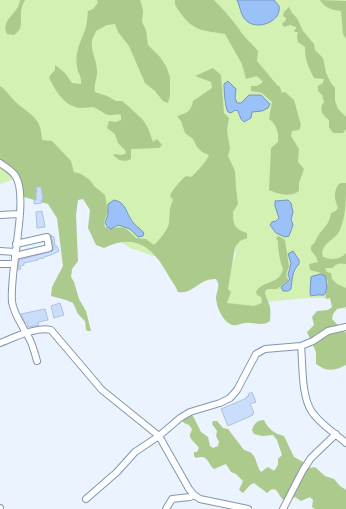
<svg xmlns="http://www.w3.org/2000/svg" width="346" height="509" viewBox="0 0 346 509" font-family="'Sofia Sans Condensed',sans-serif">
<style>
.green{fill:#d2f1b3}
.forest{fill:#abca8c}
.water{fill:#9ac2f9;stroke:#7594bd}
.building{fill:#cadefb;stroke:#aec2dd}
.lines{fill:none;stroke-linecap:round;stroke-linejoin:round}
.minor-casing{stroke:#8396b0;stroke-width:8}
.minor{stroke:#fff;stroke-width:6}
</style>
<rect width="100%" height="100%" fill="#eaf3fe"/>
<!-- green -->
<path class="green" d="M0,0h346v309l-13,-4 -4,-7h-21l-43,4 2,8 -41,-6 1,-21 9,-30 -28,-37 -54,40 -24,-8 -12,-8 -63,-76 -55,20z"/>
<!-- forest -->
<path class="forest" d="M20,0h5c-2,4 -4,8 -4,12 -1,11 3,16 -7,23l-7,-1c-7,-15 12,-20 13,-34z
M97,0h43l3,10 -1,12 4,8 2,15 12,12 6,9 4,11v18l-2,8 -5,-2 -8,-10 -10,-8 -16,-37 -11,-14 -3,-8 -8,1 -11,6c-1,3 -3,6 -4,9 -2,11 6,22 5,34 -1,7 -3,10 -2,18l12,4 9,5h6l5,4 16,15 5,8 5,14 4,-3 5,6 -3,3 -28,1v10c-7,4 -13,1 -18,-4l2,-1 7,1 4,-2 -1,-3 -7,-7 -3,-9 -8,-6 2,-7 7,1 5,-2v-5c-5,-2 -7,1 -12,0 -6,-1 -11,-7 -17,-8 -3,0 -7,1 -10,1 -16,0 -27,-17 -33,-31l6,-7v-5l10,8 7,10 9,1c1,-9 -4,-11 -4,-18 -3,-20 9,-30 10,-46 1,-4 0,-6 1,-9l5,-2 5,-6z
M175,0h39c10,10 17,18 25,29 4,7 13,15 19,22l-1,10 20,24 3,2 2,6 3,-1 9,8 7,25 -2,5 -7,1 -1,5 8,13 -1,13 6,7 -5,14v8c-9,7 -21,3 -30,-1l2,-42 7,-6c1,-9 -1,-17 -9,-23l3,-17 -10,-9 -11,-2v-5h6l6,-4 -6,-6 -11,3 -4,-15 -17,-30c-22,-4 -32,-2 -46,-23 -2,-3 -5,-7 -4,-11z
M320,0l26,1v38l-3,-5 -2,-23c-9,-1 -16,-3 -21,-11z
M289,7l3,6 5,5 6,13 11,13 1,6 8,8 3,15 5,10 4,5v13l3,8 8,8v12l-3,4h-10l-4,-6v-7c-6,-4 -11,-11 -5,-18l-2,-7 -4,-4v-5l5,-3 1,-4 -10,-1c-6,-11 -9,-19 -9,-31l-7,-5 -1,-5 1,-5h-3l-1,-2 2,-1v-2l-6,-2 -6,2 -2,-3 4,-4v-2l-3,-2 1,-4z
M213,68l8,7 3,38 5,5 -2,12 3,19 -2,7 7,15 1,17 2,16 -5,8c0,12 1,17 14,21v5l-7,3 -5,6 -7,42 3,3 -4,11 27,3 8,-3 -1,-6 -4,-2 -1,-3c6,-12 24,-7 27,-23 0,-1 -2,-5 -2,-6 -2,-7 -3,-15 -3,-22l-2,-3 3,-2 6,4 4,26 -3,9 2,5 -11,9h-9l-3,2c0,7 4,10 5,16 1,5 0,10 0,14 -8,6 -16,1 -25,2 -4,0 -7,3 -12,2 -10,-2 -17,-19 -17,-28 1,-7 5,-11 0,-18 -17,-1 -23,16 -38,13 -3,-7 -7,-12 -11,-19 -15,-27 -33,-40 -63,-25l-8,-3 -8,-17 2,-18 -7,-11 -5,1 -2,15 2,46 -6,8 -1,8 3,5 5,17 7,12 5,20h-3l-2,-1 -1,-9 -7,-7 -5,-11 -7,-3 -15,-4 1,-9 11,-21 -6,-48 -9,-14 -24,-7 -7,-24 -17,-14v-73l3,2c5,5 10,12 16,17 15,12 22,14 23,35l10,1 19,20 3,11 7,2 9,6 4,6 11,9 3,17 -4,9 1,6 4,2c16,-3 16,-2 27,9l10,1 8,6c5,-5 14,-15 15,-22 1,-8 0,-16 4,-23l-3,-4c2,-6 10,-15 16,-20l5,1c5,-4 16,-16 18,-22l-7,-3 -5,-5 -4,-8 -8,-6 -4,-12 -4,-5c10,-3 14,-4 16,-15l19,-13 -1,-6 -16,-6z
M340,183h6c0,15 0,33 -6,47 -5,11 -21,13 -17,27 8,3 17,3 23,-4v11c-5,-1 -10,-1 -13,4h-8l2,4 4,1 1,6 5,5 9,4v19l-9,2 -4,5 -1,5 14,14v32c-12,6 -19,7 -30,-1v-12l-9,-20 7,-7 -2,-8 5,-6 11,-1 4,-3 -2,-9 -4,1c-1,-4 0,-13 2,-17 -5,-11 -9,-9 -18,-12l-1,-6 9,-2 -2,-5 -5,-7v-4c5,-3 5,-8 9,-13 7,-9 9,-9 11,-20l5,-2 2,-4c-4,-8 -5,-17 2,-24z
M188,414l5,2 8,16 7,5 2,9 3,2 5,-2 1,-4 -3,-6 1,-5 -5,-7 1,-3h4l6,7 5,1 16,21c14,3 10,12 17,22l7,-5 6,4 4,-6v-6l4,-4 -5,-15 -4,-5 -11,1 -8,-2 -2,-4c2,-6 5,-10 12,-10 4,9 11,14 20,16l10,21 9,5 6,6 6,-1 10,9 9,3 6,7 6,4v19h-31l-3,-2 1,-7 -3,-3 -9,4 -6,-4c-13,9 -13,0 -19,-7l-4,-1 -5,4 -13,-10 -4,2 -7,8 -4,-3 4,-9 -7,-7 -5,-2 -5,-8 -12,5c-7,-5 -5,-15 -18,-11l-2,-2v-4h3l2,-4c-2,-4 -10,-9 -9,-13 0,-2 2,-4 2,-6l-3,-4 -5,-2 -2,-4z"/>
<!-- water -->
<path class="water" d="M237,0h37l5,6c3,15 -20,24 -31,16 -8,-6 -7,-14 -11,-22z
M228,81l8,8 -1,9 2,5h4l8,-8h12l9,9 -2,4 -6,3 -10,1 -1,6 -7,4 -3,-3 -3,-8 -3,-1 -4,3 -3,-1c-3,-5 -4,-22 -4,-28z
M114,200c12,2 12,13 18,21 3,5 8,7 12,12l-1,3 -5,1 -8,-8 -12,-4 -7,4 -4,-2 -2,-5 3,-7v-11z
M288,200l3,3 2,9 -2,7 2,6 -4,11 -4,1 -9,-4 -6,-8 2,-3 4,-1 3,-3 -4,-12v-5z
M293,251l6,9v4c-7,7 -7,16 -8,25l-3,2h-5l-2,-4 9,-8 -2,-4 3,-12 -3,-9z
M321,274l4,2c2,6 3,14 -1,19h-8l-5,1 -1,-3 1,-16 2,-1z"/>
<!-- building -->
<path class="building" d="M36,187h5l2,13h-2l1,3 -8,1v-3l2,-1v-8h1z
M42,211l3,16 -8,1 -1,-16z
M51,235l3,2 1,9h2l2,5 -8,4 -7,2v1l-7,1 1,1 -14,3v2l-4,1 1,3 -3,1 1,-10 33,-9 2,-2z
M60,303l4,12 -10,3 -3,-12z
M45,309l3,11 -10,2 1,3 -11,2 -1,-5 -2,1 -4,-9z
M252,392l4,10 -6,2 4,9 -2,1 1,1 -25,11 -7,-17 26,-11 -1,-1 3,-1 -1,-2z"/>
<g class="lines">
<!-- minor casing -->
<g class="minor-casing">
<path id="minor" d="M0,163c5,4 13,8 16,14 13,22 -7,95 -4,125 2,13 12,26 18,38 3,6 5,14 7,21
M0,215l19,-1
M0,251l15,1
M15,256l34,-8 -2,-11 -31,7
M0,264h14
M0,343c13,-5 37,-17 51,-13l51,60 57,46 30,53 5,6 6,4 48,10
M301,346c2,19 0,50 11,66 8,12 23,21 34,31
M86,499l31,-27 18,-20 24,-16 21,-18 10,-6 30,-9 10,-5 7,-8 19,-36 9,-5 36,-3 12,-5 15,-10 18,-4
M0,508v1
M166,509l6,-10 18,-2 4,-2
M283,509l20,-39 8,-12 25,-24"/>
</g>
<!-- minor -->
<use href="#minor" class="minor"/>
</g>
</svg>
